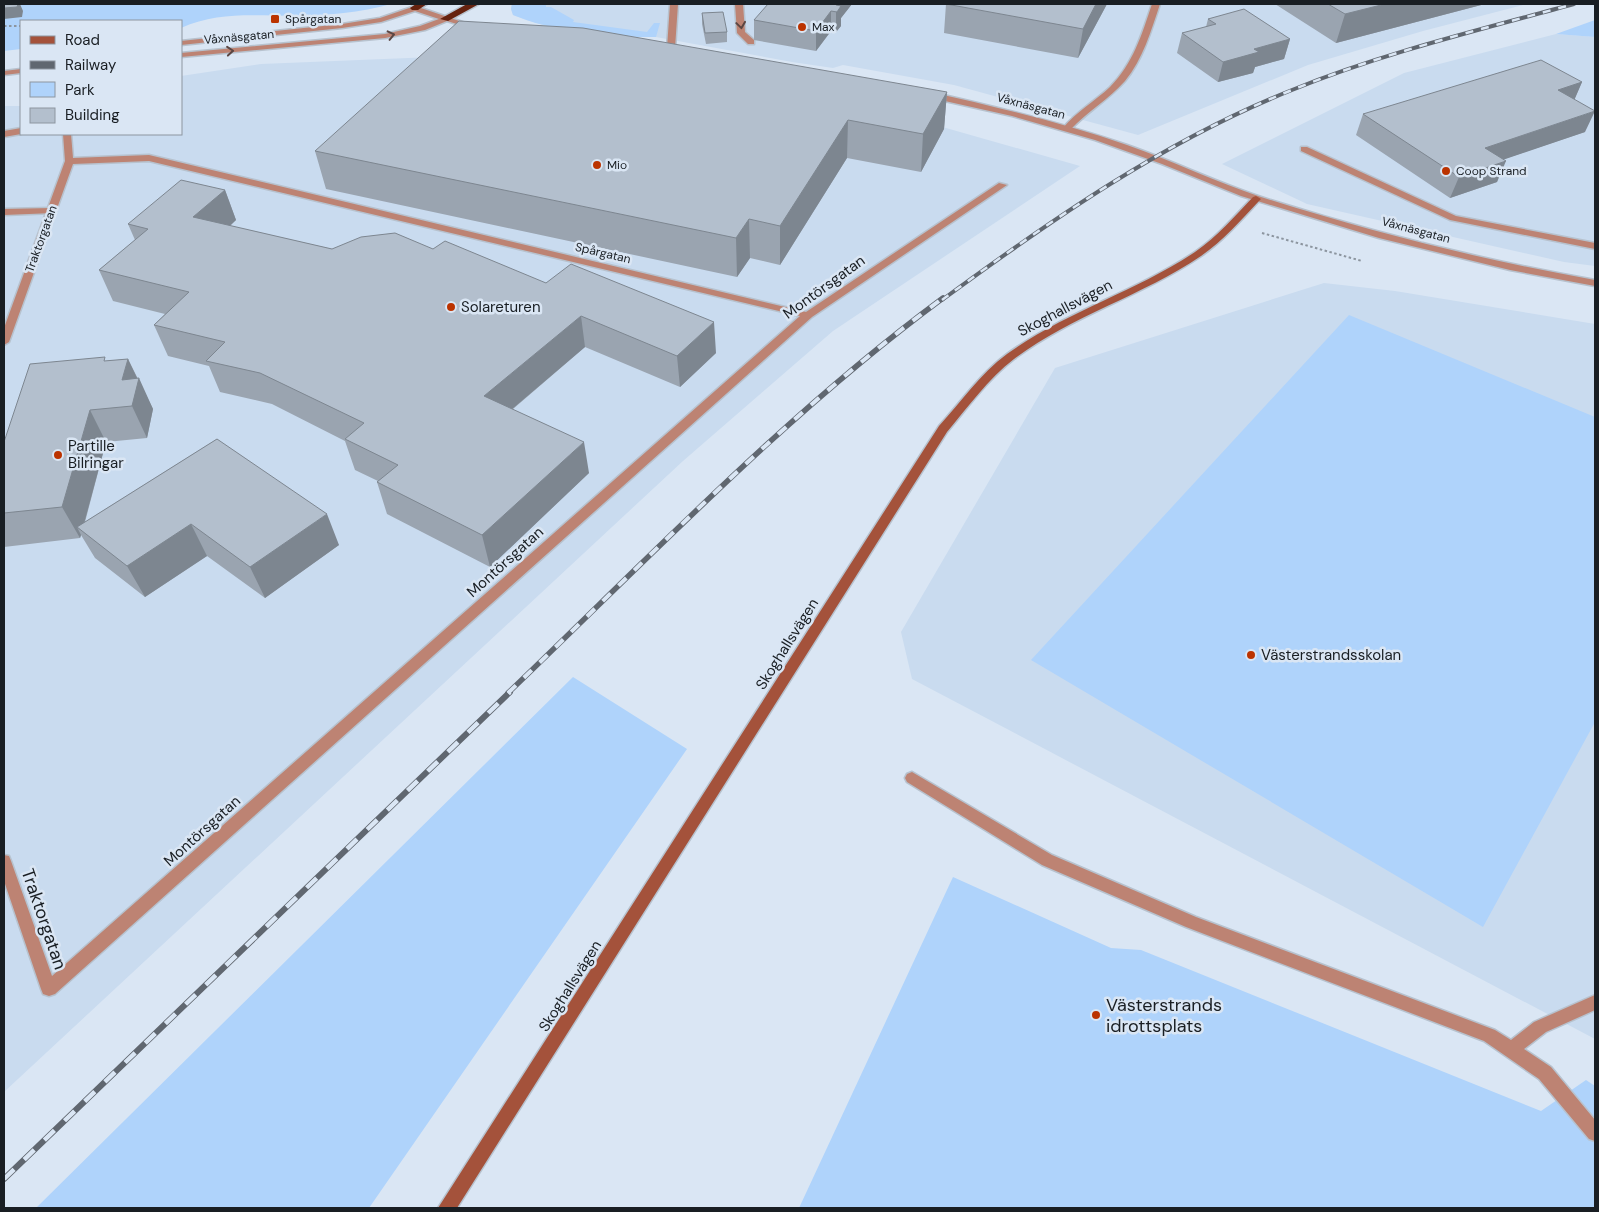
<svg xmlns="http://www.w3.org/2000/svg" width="1599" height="1212" viewBox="0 0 1599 1212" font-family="'DM Sans',sans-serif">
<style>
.built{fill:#c9dbef}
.green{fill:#afd3fb}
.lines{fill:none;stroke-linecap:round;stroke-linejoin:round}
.service-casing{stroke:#b7c2ce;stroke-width:3}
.minor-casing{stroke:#b7c2ce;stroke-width:3}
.tertiary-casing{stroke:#b7c2ce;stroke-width:3}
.secondary-casing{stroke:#b7c2ce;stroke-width:3}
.motorway-casing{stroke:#b7c2ce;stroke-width:3}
.path{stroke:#8c959f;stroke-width:2;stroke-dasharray:2.5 2.5;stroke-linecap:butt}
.service{fill:#bd8373;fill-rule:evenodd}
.minor{fill:#bd8373;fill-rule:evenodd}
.tertiary{fill:#bd8373;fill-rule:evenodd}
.secondary{fill:#a4523b;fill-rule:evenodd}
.motorway{fill:#65220f;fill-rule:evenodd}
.rail-far2-casing{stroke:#606770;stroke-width:4}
.rail-far1-casing{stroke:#606770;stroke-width:5.5}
.rail-casing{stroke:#606770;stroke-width:6}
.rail-far2{stroke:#dae6f4;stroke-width:2.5;stroke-dasharray:8;stroke-linecap:butt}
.rail-far1{stroke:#dae6f4;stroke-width:4;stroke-dasharray:11;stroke-linecap:butt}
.rail{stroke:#dae6f4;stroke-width:4.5;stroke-dasharray:14;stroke-linecap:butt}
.wall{fill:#9aa4b0}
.shaded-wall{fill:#7d8690}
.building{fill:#b3bfcd;stroke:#7d8690}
.oneway{stroke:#5b4643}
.poi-dot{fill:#b30;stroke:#dae6f4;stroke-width:2}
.labels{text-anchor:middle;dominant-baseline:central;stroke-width:5;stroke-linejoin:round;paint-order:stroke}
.far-poi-label{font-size:12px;fill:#191e23;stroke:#dae6f4;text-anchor:start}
.far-street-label{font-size:12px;fill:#191e23;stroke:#dae6f4}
.street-label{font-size:15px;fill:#191e23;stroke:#dae6f4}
.poi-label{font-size:15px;fill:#191e23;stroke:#dae6f4;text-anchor:start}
.near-street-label{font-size:18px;fill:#191e23;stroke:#dae6f4}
.near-poi-label{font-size:18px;fill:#191e23;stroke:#dae6f4;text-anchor:start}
</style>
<rect width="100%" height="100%" fill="#dae6f4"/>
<!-- built -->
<path class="built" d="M512,4h1015l-104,27 -115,34 -170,70 -184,-50 -111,-20 -10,3 -41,-6 -136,-25h-14l-96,-11 -33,-11 -2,-6z
M1556,34l39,3v229l-31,-4 -257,-58 -85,-40 182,-91z
M458,56l133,6 355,66 134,38 -247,165 -150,130 -679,631v-986h17v28h160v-58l80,-12z
M1324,283l71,8 200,33v715l-683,-360 -11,-47 154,-264z"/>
<!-- green -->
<path class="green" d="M4,4h387c-31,9 -63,11 -96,12 -39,0 -76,-5 -114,12v-7h-160v28l-17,2z
M512,4h34v3h5l23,13 -1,2 74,10 7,-9h6l-4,14c-43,1 -103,-5 -143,-22l-2,-6z
M1595,20v17l-39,-3z
M1349,315l246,102v305l-112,205 -452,-267z
M573,677l114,72 -318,459h-333z
M953,877l158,71 30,2 400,161 45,-31 9,6v122h-796z"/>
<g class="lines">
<!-- service casing -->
<g class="service-casing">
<path id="service" d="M670,4h8l-3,44 -4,2 -4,-2z
M735,4h8l2,28 9,8v4h-6l-11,-11z
M1152,4h8c-9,27 -17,55 -35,77 -16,18 -38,31 -55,49h-6l-1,-2c13,-16 32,-27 47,-41 23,-23 32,-53 42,-83z
M21,128v6l-17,3v-6z
M1301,147h6l149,69 139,27v6l-145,-29 -149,-69z
M51,208l5,3 -2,2 -50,2v-6z
M912,772l140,83 144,62 299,113 16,10 23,-18 61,-27v15l-49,22 -22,17 27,18 44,53v21l-6,-2 -50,-60 -55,-38 -298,-114 -144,-62 -135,-83 -2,-4 2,-4z"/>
</g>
<!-- minor casing -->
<g class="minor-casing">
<path id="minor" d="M63,134h8l2,24 76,-3 657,157 193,-129 8,2 -195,132 -757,677 -6,2 -6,-2 -2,-5 -37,-108v-26l5,1 2,5 41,115 748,-660 -651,-155 -76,3 -64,178 -5,3v-17l61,-167z"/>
</g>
<!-- tertiary casing -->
<g class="tertiary-casing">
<path id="tertiary" d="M415,6l62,21 -4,2 -26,-8 -22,9 -40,8 -204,19v-4l204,-19 35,-8 19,-7 -24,-8 -34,11 -39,6 -161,17v-4l161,-17 38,-6z
M21,69v4l-17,2v-4z
M930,92c67,15 133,31 197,53 46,16 89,37 134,52 110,35 221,63 334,83v6l-85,-16 -131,-32 -138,-42 -79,-32 -67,-24 -83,-24 -85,-19 -1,-2z"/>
</g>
<!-- secondary casing -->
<g class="secondary-casing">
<path id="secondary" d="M1256,196l5,3 -2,2c-18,19 -36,40 -58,55 -59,40 -130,60 -187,103 -26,20 -46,48 -67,73l-490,776h-19l501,-782c22,-24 41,-52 68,-72 58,-42 128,-62 188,-102 22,-15 40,-36 58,-55z"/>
</g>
<!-- motorway casing -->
<g class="motorway-casing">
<path id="motorway" d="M416,4h11l-9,6h-6l-2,-2z
M467,4h12l-31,17 -8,-2z"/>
</g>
<!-- path -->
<path class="path" d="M4,26h17
M1262,233l100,28"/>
<!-- service -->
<use href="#service" class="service"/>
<!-- minor -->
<use href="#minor" class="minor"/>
<!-- tertiary -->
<use href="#tertiary" class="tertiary"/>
<!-- secondary -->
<use href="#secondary" class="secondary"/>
<!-- motorway -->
<use href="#motorway" class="motorway"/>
<!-- rail-far2 casing -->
<g class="rail-far2-casing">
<path id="rail-far2" d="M942,300c109,-80 224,-160 350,-210 91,-37 187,-60 282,-86"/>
</g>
<!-- rail-far1 casing -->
<g class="rail-far1-casing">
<path id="rail-far1" d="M508,693c141,-135 278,-279 435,-395"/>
</g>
<!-- rail casing -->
<g class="rail-casing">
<path id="rail" d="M4,1179l506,-487"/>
</g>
<!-- rail-far2 -->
<use href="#rail-far2" class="rail-far2"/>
<!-- rail-far1 -->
<use href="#rail-far1" class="rail-far1"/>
<!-- rail -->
<use href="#rail" class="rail"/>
</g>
<!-- wall -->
<path class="wall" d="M852,4l-11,14v8l-5,6 -5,-1 -15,20 -62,-11v-20z
M946,4h161l-29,54 -134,-25z
M1275,4h210l-149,39z
M702,13l25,19v10l-21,2 -4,-20z
M1208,19l82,20 -6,20 -29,8 -2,6 -35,9 -41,-29 5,-20 24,-6z
M1582,82l-8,18 11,32 -81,27 -7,23 -47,16 -94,-63 7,-21z
M947,92l-3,37 -23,43 -74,-14 -67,107 -30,-7 -13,19 -411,-88 -11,-38z
M225,190l11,30 -6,6 102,23h101l283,104 -36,34 -95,-40 -72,62 76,64 -99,94 -103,-53 -10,-32 1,-1 -23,-11 -10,-29 -73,-37 -52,-12 -11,-26 -41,-10 -14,-31 11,-11 -52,-13 -14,-31 36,-30 -7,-16z
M128,359l25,50 -6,29 -41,4 -21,80 132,-83 122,106 -74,53 -58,-42 -62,41 -50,-39 -14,-23 -1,3 -76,9v-105l103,-81z"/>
<!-- shaded-wall -->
<path class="shaded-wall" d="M18,4h2l3,7 -1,6 -18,2v-11z
M837,4h15l-11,14v8l-5,6v-27z
M1096,4h11l-29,54 5,-29z
M1385,4h100l-149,39 9,-29z
M831,11v20l-15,20v-20z
M1290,39l-6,20 -29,8 -2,6 -35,9 5,-20 31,-13z
M1582,82l-9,21 -15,-13z
M947,92l-3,37 -23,43 2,-38z
M1595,111l-10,21 -109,37 9,-21z
M848,120l-1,38 -67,107v-39z
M1506,161l-9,21 -47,16 9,-21z
M225,190l11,30 -31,28 -12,-31z
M749,219l1,39 -13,19 -1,-39z
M581,316l4,31 -94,80 -7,-31z
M714,322l2,31 -36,34 -3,-31z
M128,359l10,21 1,-2 14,31 -6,29 -15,-32 -10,-26z
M90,410l16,32 -24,89 -5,-4 4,8 -1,3 -18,-31z
M584,442l5,31 -99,94 -8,-32z
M327,514l12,31 -74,53 -15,-31z
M191,524l16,32 -62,41 -18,-31z"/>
<!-- building -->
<path class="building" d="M4,4h14l-1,3 -13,1z
M768,4h69l-1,1 5,1 -4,6 -6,-1 -15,20 -62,-11z
M946,4h150l-13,25z
M1328,4h57l-40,10z
M1244,9l46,30 -36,10 5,3 -36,10 -41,-29 34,-9 -8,-5z
M723,12l4,20 -22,1 -3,-20z
M459,21l124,7 364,64 -24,42 -75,-14 -68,106 -31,-7 -13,19 -421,-87z
M1541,60l41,22 -24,8 37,21 -110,37 21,13 -47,16 -96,-63z
M181,180l44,10 -32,27 139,32 29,-12 34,-4 38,16 12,-8 101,42 25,-19 143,58 -37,34 -96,-40 -97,80 100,46 -102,93 -105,-53 21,-17 -53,-26 19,-16 -104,-50 -54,-12 19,-19 -71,-17 35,-33 -90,-22 49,-41 -20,-5z
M105,357l-1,4 24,-2 -6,21 17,-2 -7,28 -42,4 -28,97 -58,6v-71l26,-78z
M217,439l110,75 -77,53 -59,-43 -64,42 -50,-39z"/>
<!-- one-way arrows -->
<defs><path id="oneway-chevron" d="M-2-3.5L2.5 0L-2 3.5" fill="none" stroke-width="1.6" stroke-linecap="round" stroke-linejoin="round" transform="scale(1.25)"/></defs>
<g class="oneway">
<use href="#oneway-chevron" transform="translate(741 25) rotate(82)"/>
<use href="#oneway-chevron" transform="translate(391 35) rotate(-13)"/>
<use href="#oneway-chevron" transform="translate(230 51) rotate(-5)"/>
</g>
<!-- markers -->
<g class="poi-dot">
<rect x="270" y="14" width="10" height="10" rx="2.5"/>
<circle cx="802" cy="27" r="5"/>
<circle cx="597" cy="165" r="5"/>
<circle cx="1446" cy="171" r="5"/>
<circle cx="451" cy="307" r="5"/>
<circle cx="58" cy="455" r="5"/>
<circle cx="1251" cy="655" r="5"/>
<circle cx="1096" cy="1015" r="5"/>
</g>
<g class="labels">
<!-- far-poi labels -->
<g class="far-poi-label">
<text x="285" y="19">Spårgatan</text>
<text x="812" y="27">Max</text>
<text x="607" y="165">Mio</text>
<text x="1456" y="171">Coop Strand</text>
</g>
<!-- far-street labels -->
<g class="far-street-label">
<text transform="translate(239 37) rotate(-5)">Våxnäsgatan</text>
<text transform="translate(1031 106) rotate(15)">Våxnäsgatan</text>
<text transform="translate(1416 230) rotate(15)">Våxnäsgatan</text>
<text transform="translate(41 239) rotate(-70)">Traktorgatan</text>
<text transform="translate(603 253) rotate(13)">Spårgatan</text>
</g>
<!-- street labels -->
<g class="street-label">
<text transform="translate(824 287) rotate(-36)">Montörsgatan</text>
<text transform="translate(1065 308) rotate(-28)">Skoghallsvägen</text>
<text transform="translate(505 562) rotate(-42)">Montörsgatan</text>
<text transform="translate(787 644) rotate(-58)">Skoghallsvägen</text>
<text transform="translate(202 831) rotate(-42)">Montörsgatan</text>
<text transform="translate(570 986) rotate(-58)">Skoghallsvägen</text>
</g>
<!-- poi labels -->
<g class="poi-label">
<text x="461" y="307">Solareturen</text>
<text x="68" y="446">Partille<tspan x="68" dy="17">Bilringar</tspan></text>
<text x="1261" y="655">Västerstrandsskolan</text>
</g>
<!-- near-street labels -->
<g class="near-street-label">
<text transform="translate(44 919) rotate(71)">Traktorgatan</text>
</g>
<!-- near-poi labels -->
<g class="near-poi-label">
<text x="1106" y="1005">Västerstrands<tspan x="1106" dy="21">idrottsplats</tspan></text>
</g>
</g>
<!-- border -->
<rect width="1599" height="1212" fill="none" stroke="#191e23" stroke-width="10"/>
<!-- legend -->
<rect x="20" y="20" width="162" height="115" fill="#dae6f4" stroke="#8d96a0"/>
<rect x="30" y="36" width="25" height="8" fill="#a4523b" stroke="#8d96a0"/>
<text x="65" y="45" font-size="15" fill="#191e23">Road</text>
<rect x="30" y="61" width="25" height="8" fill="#606770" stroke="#8d96a0"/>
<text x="65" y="70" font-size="15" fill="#191e23">Railway</text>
<rect x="30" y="82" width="25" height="15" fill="#afd3fb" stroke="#8d96a0"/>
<text x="65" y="95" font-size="15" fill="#191e23">Park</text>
<rect x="30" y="108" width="25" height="15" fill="#b3bfcd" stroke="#8d96a0"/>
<text x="65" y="120" font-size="15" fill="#191e23">Building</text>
</svg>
